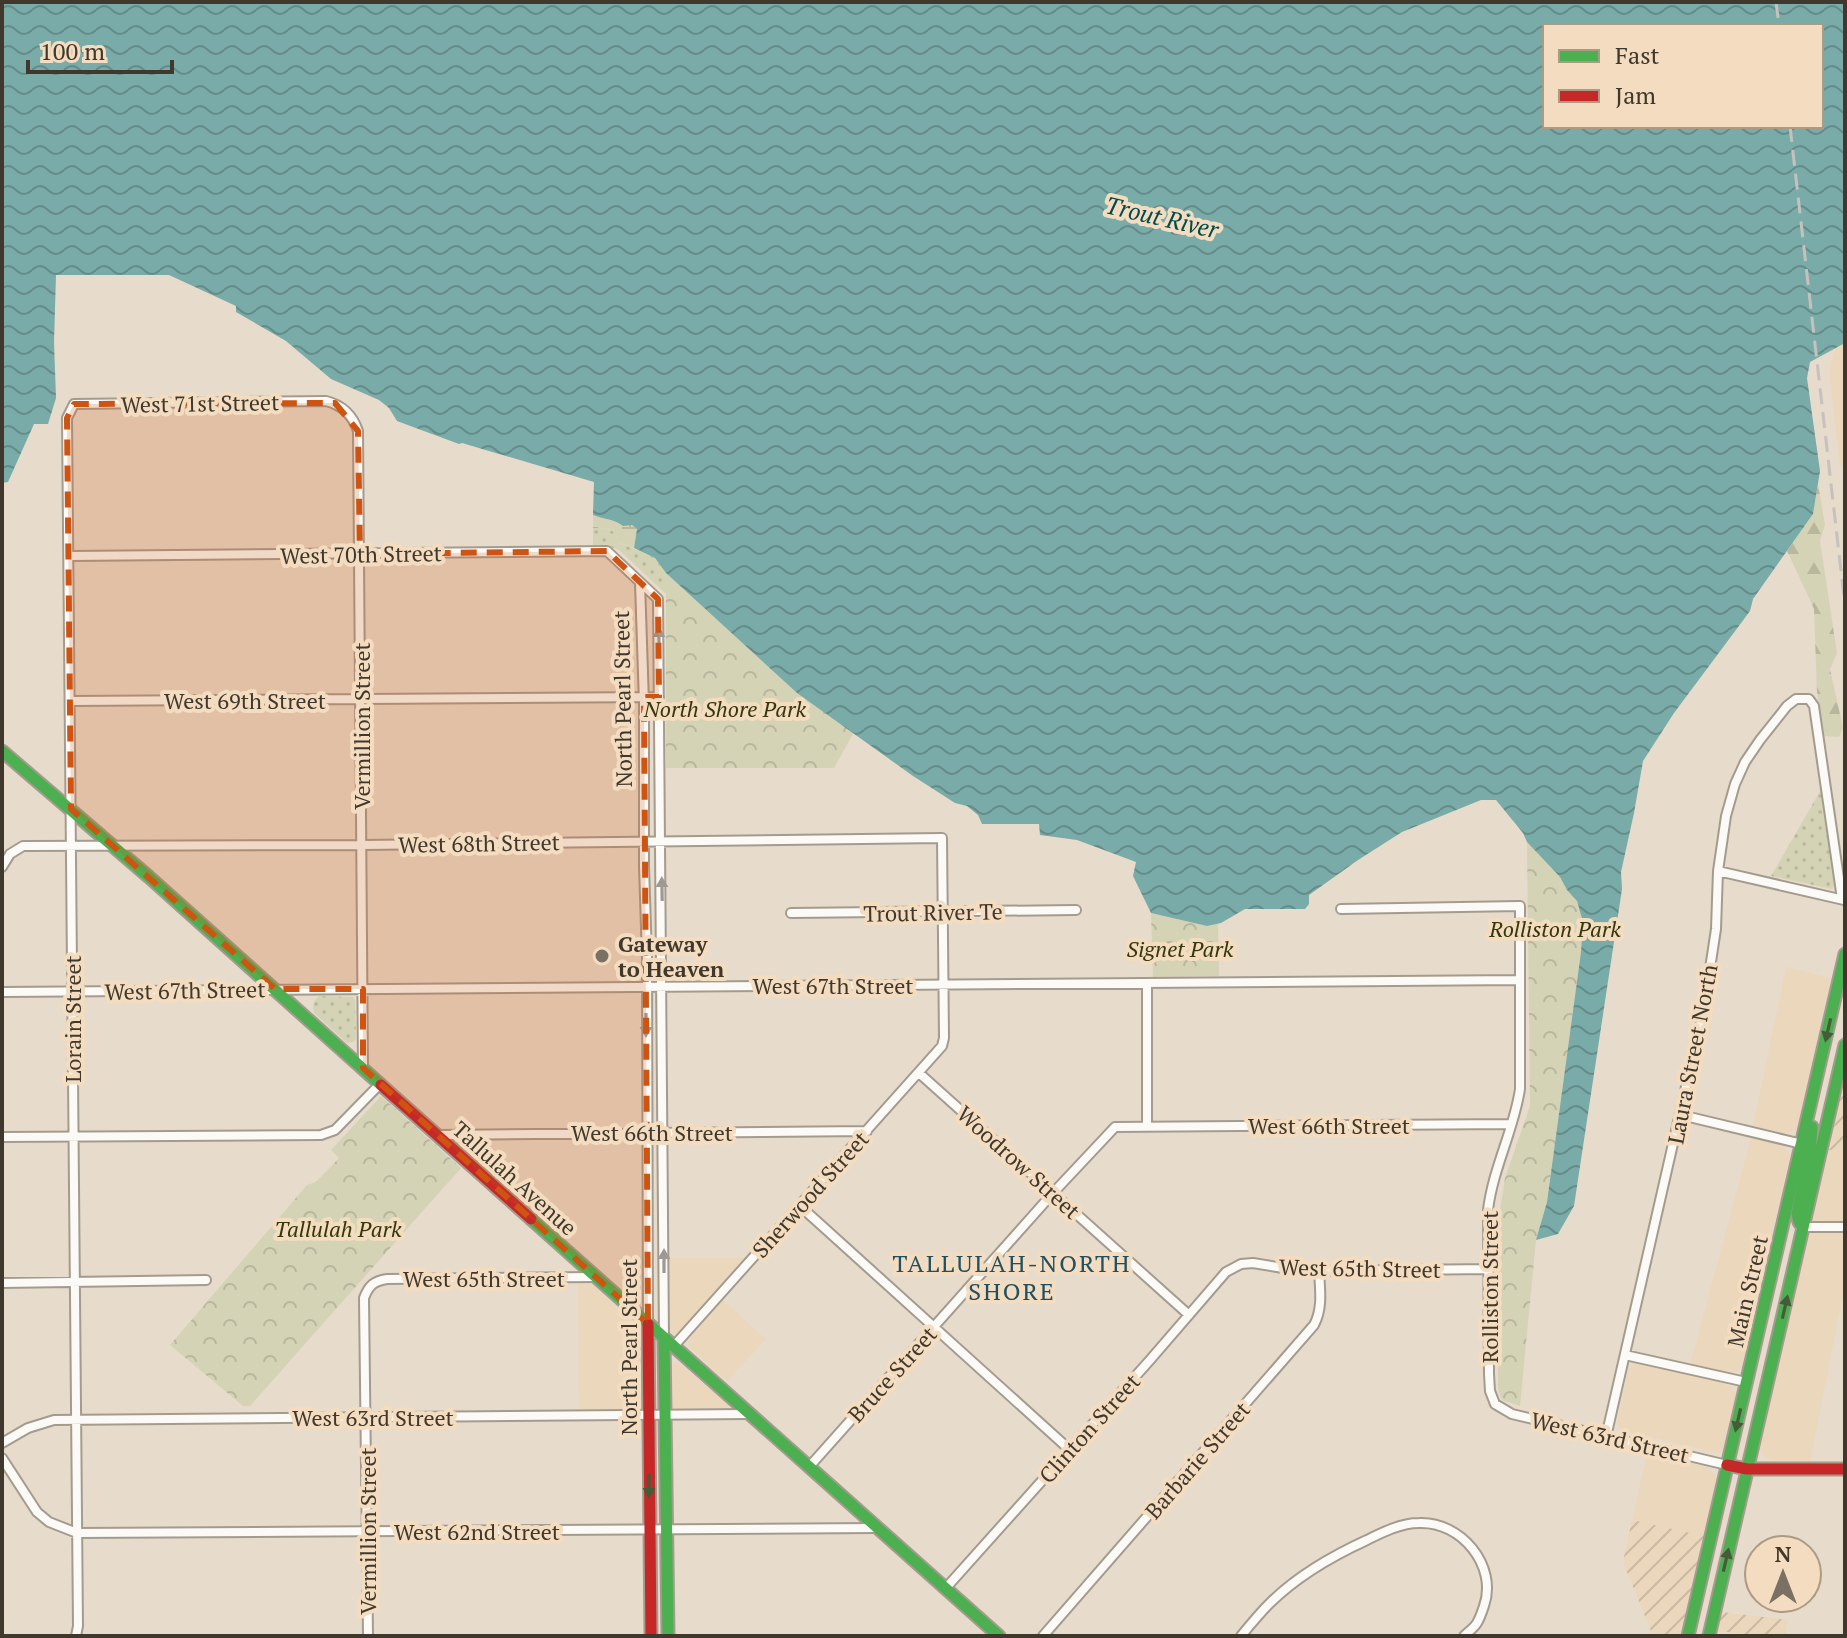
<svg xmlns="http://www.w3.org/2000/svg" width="1847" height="1638" viewBox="0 0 1847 1638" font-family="'PT Serif',serif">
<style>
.built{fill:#ebd7bc}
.industrial{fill:url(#industrial-furrows)}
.grass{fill:url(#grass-dots)}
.forest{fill:url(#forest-firs)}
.wetland{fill:url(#wetland-marsh)}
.park{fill:url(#park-crowns)}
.water{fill:url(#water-waves);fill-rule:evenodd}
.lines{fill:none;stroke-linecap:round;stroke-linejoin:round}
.street-casing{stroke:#a49b8f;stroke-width:12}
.fast-casing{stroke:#a49b8f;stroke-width:15}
.jam-casing{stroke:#a49b8f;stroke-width:15}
.street{stroke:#fbfaf7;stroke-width:8}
.fast{stroke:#4caf50;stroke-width:11}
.jam{stroke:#c62828;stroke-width:11}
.rail{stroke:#c5c2be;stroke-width:3;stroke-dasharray:16 8;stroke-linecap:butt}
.oneway{fill:#9e9992}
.oneway2{fill:#445c37}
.marked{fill:#cf5411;fill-opacity:0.2;stroke:#cf5411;stroke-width:6;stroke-dasharray:16 10;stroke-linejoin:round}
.poi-dot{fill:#7a7164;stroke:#f3dcbf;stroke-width:3}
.labels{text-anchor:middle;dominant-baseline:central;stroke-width:8;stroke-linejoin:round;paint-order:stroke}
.street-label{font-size:22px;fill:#40382c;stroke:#f3dcbf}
.park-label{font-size:22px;font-style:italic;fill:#34380c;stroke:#f3dcbf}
.poi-label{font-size:22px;font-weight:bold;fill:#40382c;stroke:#f3dcbf;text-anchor:start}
.water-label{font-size:24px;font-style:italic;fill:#004b4d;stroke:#f3dcbf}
.neighbourhood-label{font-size:24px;letter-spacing:2px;fill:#205063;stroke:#f3dcbf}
</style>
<defs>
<pattern id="industrial-furrows" width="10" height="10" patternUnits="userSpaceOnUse" patternTransform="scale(2)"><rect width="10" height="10" fill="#ebd7bc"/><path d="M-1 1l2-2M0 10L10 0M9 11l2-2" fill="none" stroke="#cbb9a2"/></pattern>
<pattern id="grass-dots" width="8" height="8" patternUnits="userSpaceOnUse" patternTransform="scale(2)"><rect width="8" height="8" fill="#d5d3b6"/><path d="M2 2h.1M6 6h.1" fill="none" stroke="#b8b69d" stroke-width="1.8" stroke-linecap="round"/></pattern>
<pattern id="forest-firs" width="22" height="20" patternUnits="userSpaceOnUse" patternTransform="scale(2)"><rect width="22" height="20" fill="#d5d3b6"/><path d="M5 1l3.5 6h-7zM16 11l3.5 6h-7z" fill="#b8b69d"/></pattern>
<pattern id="wetland-marsh" width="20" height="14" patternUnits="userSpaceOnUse" patternTransform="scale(2)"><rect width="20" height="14" fill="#d5d3b6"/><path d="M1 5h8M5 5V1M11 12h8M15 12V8" fill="none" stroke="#b8b69d"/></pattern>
<pattern id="park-crowns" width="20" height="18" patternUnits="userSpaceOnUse" patternTransform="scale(2)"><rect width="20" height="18" fill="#d5d3b6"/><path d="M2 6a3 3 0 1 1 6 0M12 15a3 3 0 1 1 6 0" fill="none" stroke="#b8b69d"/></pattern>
<pattern id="water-waves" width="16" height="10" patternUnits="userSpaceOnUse" patternTransform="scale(2)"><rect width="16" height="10" fill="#79aba8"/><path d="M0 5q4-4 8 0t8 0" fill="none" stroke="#658c89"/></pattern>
</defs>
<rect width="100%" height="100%" fill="#e7dbcb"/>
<!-- built -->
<path class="built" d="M1845,343v122l-5,1 -11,-93 5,-22z
M1786,967l45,11 -33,148 -3,4 -10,3 -32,-7z
M1751,1138l34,8 5,10 -48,212 -6,4h-13l-33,-7z
M1829,1150h16v134l-35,178h-32l-14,-5 -4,-9z
M670,1258h77l-65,73 -6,3 -4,-1 -3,-4z
M589,1282l51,47 1,81h-62l-1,-127z
M723,1300l43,39 -39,42 -38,-34 -1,-6z
M674,1363l6,1 66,55h-75v-52z
M1633,1364h4l82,17 12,7 4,6v4l-12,53 -5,2 -97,-23 -4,-7 12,-55z
M1647,1454l60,13 7,7 2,5 -12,57 -72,-16z"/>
<!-- industrial -->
<path class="industrial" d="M1845,1077v73h-16z
M1632,1520l72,16 -23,100h-28l-30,-74z
M1722,1612l66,8 -3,16h-21l-47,-5z"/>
<!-- grass -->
<path class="grass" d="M593,528c13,0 22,-1 25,14l37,16 11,15v21l-47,-44 -14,-5h-12z
M1822,788l14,84v9l-4,8 -61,-13z
M319,996l34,1 2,3 1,39 -3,3 -6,1 -33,-30c-2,-8 -1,-12 5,-17z"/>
<!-- forest -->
<path class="forest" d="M1818,483l7,42 -5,16 17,112 -7,16 13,59 -4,9 -16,-1 -6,-44 -3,-83 -27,-58 26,-37z"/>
<!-- wetland -->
<path class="wetland" d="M593,515l39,10 5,4 -3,19 -16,-6c-3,-15 -12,-14 -25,-14z"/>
<!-- park -->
<path class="park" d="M666,573l131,120 57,39 -20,36h-168z
M1527,842l33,35 7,13 10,10 6,22 -2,30 -34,250 -11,38 -16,166 -18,-6 -4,-11 -1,-125 2,-48 6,-38 25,-72z
M1151,913l56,13 11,-3 1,53 -66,1z
M381,1096l80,72 -211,238h-7l-73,-61 137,-160 9,-3 23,-24 -8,-8z"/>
<!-- water -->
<path class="water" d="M2,2h1843v341l-35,19 -3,16 13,93 -7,43 -60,85 -3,12 -76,102 -31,48 -9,52 -13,59 1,17 -48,317 -16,28 -22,6 11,-38 34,-250 2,-30 -6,-21 -10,-11 -7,-13 -33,-35 -4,-9 -27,-33h-15l-79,32 -44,28 -49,35v9l-4,5h-60l-24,14 -14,3 -56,-13 -18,-37 3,-14 -59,-22 -37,-5 -1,-11h-57l-4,-9 -11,-9 -12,-3 -42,-27 -116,-83 -131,-120 -11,-15 -21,-10 3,-19 -5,-4 -9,1c-8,-7 -20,-7 -30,-11l1,-33 -132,-39 -3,1 -62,-23 -8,-13 -10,-8 -48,-21 -45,-38 -50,-29v-6l-67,-31h-113l-2,67 2,56 -8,26h-14l-26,58 -6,1zM1545,26h276v100h-276z"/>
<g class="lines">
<!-- street casing -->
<g class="street-casing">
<path id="street" d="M69,556l538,-5 51,48 6,740
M640,583l4,120v163l3,92 1,366
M70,701l589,-4
M2,867l8,-13 13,-8 339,-1 580,-7 2,200 -2,8 -269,301
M1718,871l126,29
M1341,909l179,-3v183c-6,41 -27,79 -32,121l1,164 1,17 5,13 17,10 215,51
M791,913l285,-3
M1147,983v143
M2,992l1517,-12
M919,1073l270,242
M1681,1115l121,29
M437,1135l430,-4
M2,1137l319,-2 14,-5 45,-46
M800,1206l270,244
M1803,1227h42
M2,1283l204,-3
M1625,1355l121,27
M1606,1437l98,-429 12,-79 2,-58 8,-55 9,-32 10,-22 15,-22 27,-34 9,-7h13l5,7 28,193
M2,1443l26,-15 26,-8 695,-6
M2,1458l35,54 12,10 28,11 800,-5
M809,1467l244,-274 62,-66 396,-3
M945,1589l205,-229 76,-88 15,-8 12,-1 42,7 24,1 169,-2
M76,1636l2,-10 -11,-1208 7,-14 252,-3c16,4 27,15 32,30l5,637
M368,1636l-4,-338c5,-13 10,-17 23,-19l209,-2
M1043,1636l271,-311c9,-17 6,-35 5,-54
M1241,1636c9,-11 18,-22 28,-32 28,-28 63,-48 98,-64 16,-8 34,-17 52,-17 42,-2 79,43 65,83 -2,6 -4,12 -7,17 -3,5 -9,9 -13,13"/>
</g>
<!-- fast casing -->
<g class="fast-casing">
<path id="fast" d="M2,751l147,126 232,208
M531,1219l468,417
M1803,1227l-4,-5 -2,-8 13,-61 2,-26
M664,1339l4,297
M1688,1636l157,-682
M1709,1636l136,-591"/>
</g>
<!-- jam casing -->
<g class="jam-casing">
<path id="jam" d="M381,1085l150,134
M648,1324l3,312
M1727,1465l20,4h98"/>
</g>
<!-- street -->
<use href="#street" class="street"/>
<!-- fast -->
<use href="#fast" class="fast"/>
<!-- jam -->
<use href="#jam" class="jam"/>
<!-- rail -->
<path class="rail" d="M1776,2l3,24
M1790,126l55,480"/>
</g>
<!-- one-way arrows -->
<defs><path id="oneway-solid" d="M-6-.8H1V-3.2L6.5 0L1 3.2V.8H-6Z" transform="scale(2)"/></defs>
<g class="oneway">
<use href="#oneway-solid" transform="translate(659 639) rotate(-91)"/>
<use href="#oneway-solid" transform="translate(662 889) rotate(-91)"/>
<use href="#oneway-solid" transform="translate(646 1025) rotate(90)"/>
<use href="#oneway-solid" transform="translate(664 1261) rotate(-90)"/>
</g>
<g class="oneway2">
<use href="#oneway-solid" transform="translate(1828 1030) rotate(103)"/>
<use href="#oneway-solid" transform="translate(1785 1307) rotate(-77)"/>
<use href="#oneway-solid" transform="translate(1738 1420) rotate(103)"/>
<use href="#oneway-solid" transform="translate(649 1486) rotate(90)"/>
<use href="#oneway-solid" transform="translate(1726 1560) rotate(-77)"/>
</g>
<!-- marked area -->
<path class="marked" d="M335,403l23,28 2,123 247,-3 51,48 1,98h-15l4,627 -285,-256v-79h-88l-204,-180 -4,-391 7,-14z"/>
<!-- markers -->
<circle class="poi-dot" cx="602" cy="956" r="8"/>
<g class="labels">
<!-- street labels -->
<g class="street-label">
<text transform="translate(200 403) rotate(-1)">West 71st Street</text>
<text transform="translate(361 554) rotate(-1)">West 70th Street</text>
<text transform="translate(622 699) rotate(-91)">North Pearl Street</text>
<text x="245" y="700">West 69th Street</text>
<text transform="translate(361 726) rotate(-90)">Vermillion Street</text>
<text transform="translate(479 843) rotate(-1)">West 68th Street</text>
<text transform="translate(933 912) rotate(-1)">Trout River Te</text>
<text x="833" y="985">West 67th Street</text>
<text transform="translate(185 990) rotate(-1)">West 67th Street</text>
<text transform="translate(72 1019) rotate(-90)">Lorain Street</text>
<text transform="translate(1692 1054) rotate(-79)">Laura Street North</text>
<text x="1329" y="1125">West 66th Street</text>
<text x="652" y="1132">West 66th Street</text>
<text transform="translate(1019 1162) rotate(42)">Woodrow Street</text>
<text transform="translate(515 1178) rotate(42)">Tallulah Avenue</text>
<text transform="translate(810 1194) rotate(-48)">Sherwood Street</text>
<text transform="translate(1360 1268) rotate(1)">West 65th Street</text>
<text x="484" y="1278">West 65th Street</text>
<text transform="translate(1489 1287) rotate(-90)">Rolliston Street</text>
<text transform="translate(1747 1291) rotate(-77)">Main Street</text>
<text transform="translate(628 1347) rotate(-90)">North Pearl Street</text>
<text transform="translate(892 1374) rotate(-48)">Bruce Street</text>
<text x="373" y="1417">West 63rd Street</text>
<text transform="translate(1089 1428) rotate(-48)">Clinton Street</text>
<text transform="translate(1610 1437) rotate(13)">West 63rd Street</text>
<text transform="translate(1197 1460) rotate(-49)">Barbarie Street</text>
<text transform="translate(367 1531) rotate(-90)">Vermillion Street</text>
<text x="477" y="1531">West 62nd Street</text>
</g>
<!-- park labels -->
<g class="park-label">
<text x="725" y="708">North Shore Park</text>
<text x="1555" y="928">Rolliston Park</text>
<text x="1180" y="948">Signet Park</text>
<text x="338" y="1228">Tallulah Park</text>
</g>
<!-- poi labels -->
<g class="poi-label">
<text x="618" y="943">Gateway<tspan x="618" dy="25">to Heaven</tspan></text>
</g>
<!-- water labels -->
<g class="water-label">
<text transform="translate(1162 217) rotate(13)">Trout River</text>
</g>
<!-- neighbourhood labels -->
<g class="neighbourhood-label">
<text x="1012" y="1263">TALLULAH-NORTH<tspan x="1012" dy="28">SHORE</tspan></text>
</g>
</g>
<!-- border -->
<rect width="1847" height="1638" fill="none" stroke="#40382c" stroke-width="8"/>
<!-- legend -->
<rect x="1543" y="24" width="280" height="104" fill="#f3dcbf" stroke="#ab9a84" stroke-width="2"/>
<rect x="1559" y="50" width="40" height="12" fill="#4caf50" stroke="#ab9a84" stroke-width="2"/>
<text x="1615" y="64" font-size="24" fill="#40382c">Fast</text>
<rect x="1559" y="90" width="40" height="12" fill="#c62828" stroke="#ab9a84" stroke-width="2"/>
<text x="1615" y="104" font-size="24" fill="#40382c">Jam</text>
<!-- north arrow -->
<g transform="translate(1783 1574)"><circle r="38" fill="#f3dcbf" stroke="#ab9a84" stroke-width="2"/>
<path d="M0-6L14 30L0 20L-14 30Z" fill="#7a7164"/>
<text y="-12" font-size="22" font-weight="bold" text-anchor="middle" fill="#40382c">N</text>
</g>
<!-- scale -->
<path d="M28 60v12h144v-12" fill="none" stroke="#40382c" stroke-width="4"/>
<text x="40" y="60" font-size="24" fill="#40382c" stroke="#f3dcbf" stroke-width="6" paint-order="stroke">100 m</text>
</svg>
